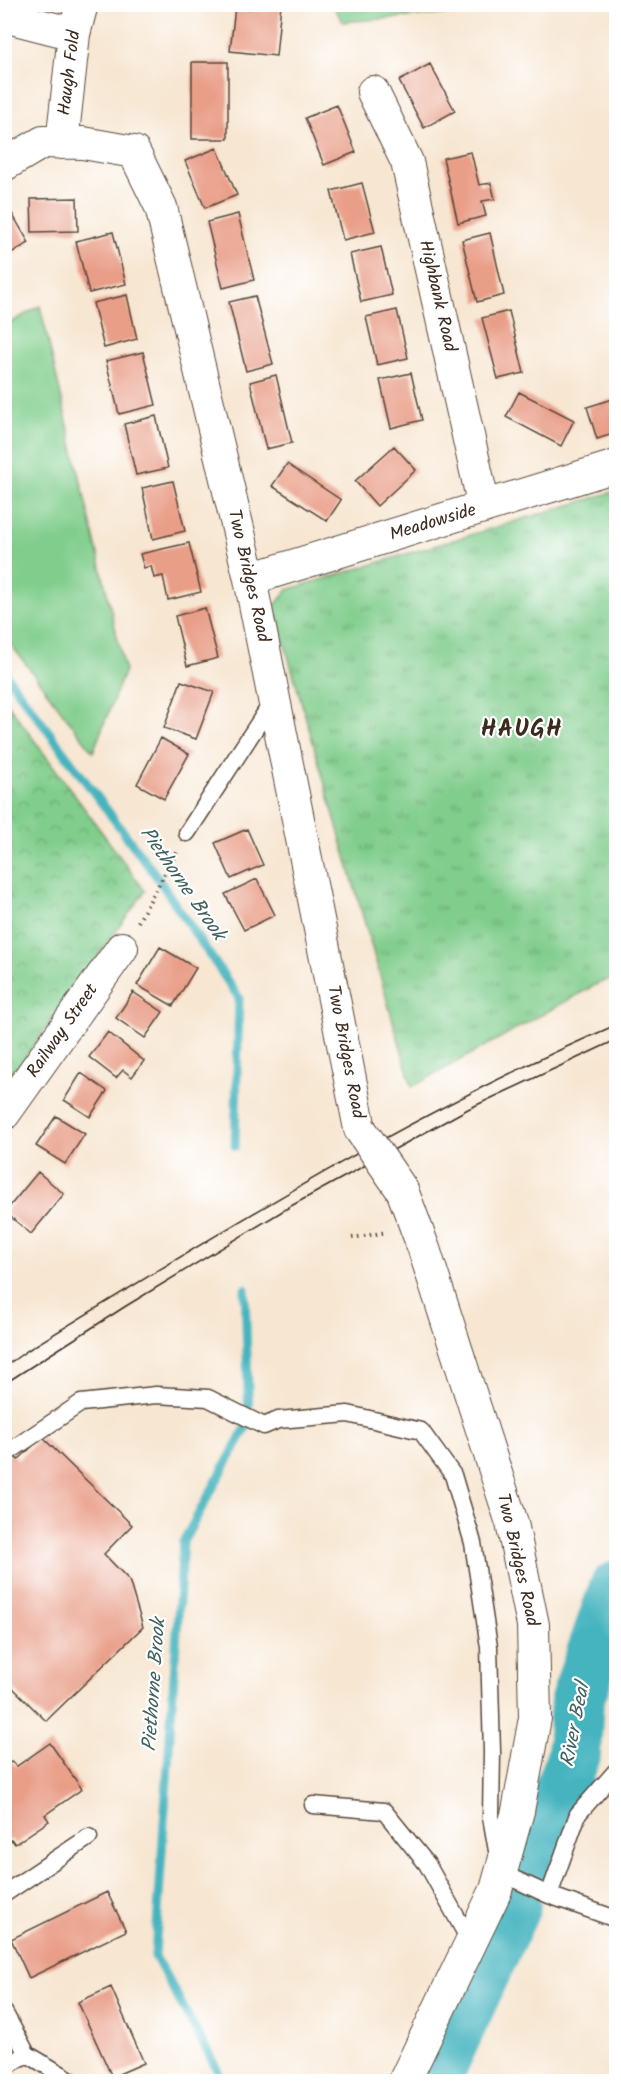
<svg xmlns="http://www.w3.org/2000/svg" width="621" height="2086" viewBox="0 0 621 2086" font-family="Kalam,sans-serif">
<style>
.grass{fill:url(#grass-tufts);stroke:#5e7c55;stroke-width:1.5}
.park{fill:url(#park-crowns);stroke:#5e7c55;stroke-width:1.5}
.garden{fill:#80cd8c;stroke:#5e7c55;stroke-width:1.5}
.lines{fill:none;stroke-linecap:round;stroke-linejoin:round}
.stream{stroke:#45b4bf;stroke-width:9}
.river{stroke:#45b4bf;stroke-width:54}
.building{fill:#e99e88}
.lane-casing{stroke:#574639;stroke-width:19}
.street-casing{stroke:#574639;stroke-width:34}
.path{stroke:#574639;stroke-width:4;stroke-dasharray:1.5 4.5;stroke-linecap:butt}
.lane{stroke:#fff;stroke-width:16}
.street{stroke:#fff;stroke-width:32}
.tram{stroke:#3b2a1e;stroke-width:1.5}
.street-bridge-casing{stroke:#574639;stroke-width:34;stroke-linecap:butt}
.street-bridge{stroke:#fff;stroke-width:32}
.labels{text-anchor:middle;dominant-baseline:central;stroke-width:4.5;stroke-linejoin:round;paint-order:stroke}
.street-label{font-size:18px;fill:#3b2a1e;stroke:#fff}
.water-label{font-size:20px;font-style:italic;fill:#3f615e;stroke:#fff}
.district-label{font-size:24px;font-weight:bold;letter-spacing:1.5px;fill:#3b2a1e;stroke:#fff}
</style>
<defs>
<pattern id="grass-tufts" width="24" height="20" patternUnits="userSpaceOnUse" patternTransform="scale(1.5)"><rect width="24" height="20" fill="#80cd8c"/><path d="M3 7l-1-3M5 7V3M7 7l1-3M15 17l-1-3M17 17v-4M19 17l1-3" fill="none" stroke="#6aa772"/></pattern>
<pattern id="park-crowns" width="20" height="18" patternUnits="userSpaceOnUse" patternTransform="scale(1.5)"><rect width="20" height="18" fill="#80cd8c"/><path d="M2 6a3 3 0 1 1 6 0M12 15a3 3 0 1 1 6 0" fill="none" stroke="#6aa772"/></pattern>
</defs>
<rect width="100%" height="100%" fill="#fff"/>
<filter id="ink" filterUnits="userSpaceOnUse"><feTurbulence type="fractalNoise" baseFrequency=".0167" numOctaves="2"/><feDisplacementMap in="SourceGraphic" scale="12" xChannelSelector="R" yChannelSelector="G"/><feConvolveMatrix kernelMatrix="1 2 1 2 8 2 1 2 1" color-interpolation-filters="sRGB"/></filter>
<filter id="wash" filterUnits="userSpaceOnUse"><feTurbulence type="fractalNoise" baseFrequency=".008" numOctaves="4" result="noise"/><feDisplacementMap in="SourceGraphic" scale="24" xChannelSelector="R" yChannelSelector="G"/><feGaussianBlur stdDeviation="1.35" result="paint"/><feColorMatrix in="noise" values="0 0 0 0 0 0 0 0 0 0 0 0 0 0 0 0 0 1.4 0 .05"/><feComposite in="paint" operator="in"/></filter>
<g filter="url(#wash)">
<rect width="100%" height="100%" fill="#f7e6d1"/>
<!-- grass -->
<path class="grass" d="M333,5h168l-57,9 -101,8z
M616,491v486l-19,7 -185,103 -138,-480 13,-17z"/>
<!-- park -->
<path class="park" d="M4,699l141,192 -140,194h-1z"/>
<!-- garden -->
<path class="garden" d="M40,306l85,364 -32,82 -88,-115v-311z"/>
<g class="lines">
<!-- stream -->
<path class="stream" d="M4,672l153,205 82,121 -4,148
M224,2082l-69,-126 28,-414 66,-120 -4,-133"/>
<!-- river -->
<path class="river" d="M533,1861l41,-106 3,-55 39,-112
M433,2082l81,-176"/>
</g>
<g id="blocks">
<!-- building -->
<path class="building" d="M250,4h31l-5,52 -46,-5 5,-44 14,2z
M192,62h36v77h-36z
M430,64l25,47 -31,17 -25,-47z
M337,105l19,47 -32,13 -19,-47z
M217,148l20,47 -32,13 -20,-47z
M471,152l8,33 12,-2 4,16 -13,2 4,15 -28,7 -15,-65z
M362,183l13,49 -32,8 -12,-49z
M77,198l1,33 -46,1 -1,-33z
M10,210l19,33 -25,14v-43z
M238,214l16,66 -31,8 -16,-66z
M113,232l13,52 -37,9 -13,-52z
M490,233l14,62 -27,7 -15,-62z
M381,247l11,48 -31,7 -11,-48z
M127,295l10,44 -33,9 -11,-45z
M255,296l18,68 -27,7 -17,-69z
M397,310l11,48 -31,7 -11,-48z
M509,311l15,62 -26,6 -16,-61z
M143,352l13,53 -37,9 -13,-53z
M411,373l11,47 -31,8 -11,-48z
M276,375l16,68 -26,6 -16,-67z
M519,392l55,28 -13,26 -55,-29z
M616,398v35l-19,6 -10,-32z
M156,416l12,52 -32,7 -12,-51z
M394,446l22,24 -39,36 -22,-25z
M287,464l54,36 -14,21 -55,-35z
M173,481l12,50 -32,8 -11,-51z
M189,543l12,49 -33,8 -5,-24 -9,2 -3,-12 -7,2 -4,-14z
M205,608l13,50 -31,8 -12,-50z
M181,681l33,11 -18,47 -32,-11z
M161,738l28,16 -25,45 -27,-15z
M247,829l16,36 -32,14 -16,-36z
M257,879l18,36 -31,15 -19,-36z
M160,947l36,21 -23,38 -36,-21z
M133,992l30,20 -18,26 -29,-20z
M108,1032l36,29 -12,16 -9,-7 -7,8 -27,-21z
M81,1073l26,18 -17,26 -26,-17z
M56,1116l29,18 -20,30 -29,-18z
M38,1172l26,22 -33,40 -26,-22z
M42,1437l90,88 -28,29 25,26 14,47 -97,94 -42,-42v-219l8,-7 6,7z
M50,1743l32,46 -37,26 4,6 -34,23 -4,-5 -7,4v-76l7,-5 6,4z
M107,1892l19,39 -97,47 -18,-39z
M111,1987l33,76 -32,14 -34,-75z"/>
</g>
</g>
<g filter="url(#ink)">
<use href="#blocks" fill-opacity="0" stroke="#574639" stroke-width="1.5"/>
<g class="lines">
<!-- lane casing -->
<g class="lane-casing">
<path id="lane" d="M187,833l86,-132
M4,1455l77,-52 75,-8 52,3 56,28 14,-6 70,-6 73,17 32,44 20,68 16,104 3,105 -1,65 10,56 48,22 29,-81 38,-43
M313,1805l71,6 43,53 44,79
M4,1894l85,-57
M549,1895l67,24
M4,2012l23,42 47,28
M4,2068l23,-14"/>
</g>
<!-- street casing -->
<g class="street-casing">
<path id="street" d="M4,16l70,18
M373,92l34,70 77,345
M62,143l12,-109 8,-30
M4,165l39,-23 40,1 51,9 27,55 89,372 110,550
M250,579l366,-113
M4,1114l118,-166
M402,1190l22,59 88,274 21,102 2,93 -17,93 -22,79 -92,192"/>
</g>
<!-- path -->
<path class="path" d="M138,922l39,-70
M352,1238l35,-6"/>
<!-- lane -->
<use href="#lane" class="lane"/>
<!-- street -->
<use href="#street" class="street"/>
<!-- tram -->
<path class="tram" d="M4,1367l24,-17c191,-117 382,-237 588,-325
M4,1384l122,-78 165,-100 177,-97 148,-69"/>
<!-- street-bridge casing -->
<g class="street-bridge-casing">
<path id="street-bridge" d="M360,1129l42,61"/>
</g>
<!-- street-bridge -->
<use href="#street-bridge" class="street-bridge"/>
</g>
</g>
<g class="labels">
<!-- street labels -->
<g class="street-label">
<text transform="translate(70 73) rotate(-83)">Haugh Fold</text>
<text transform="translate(437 296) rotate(77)">Highbank Road</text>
<text transform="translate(433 523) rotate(-17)">Meadowside</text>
<text transform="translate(248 576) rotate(77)">Two Bridges Road</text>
<text transform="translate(63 1031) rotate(-55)">Railway Street</text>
<text transform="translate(345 1052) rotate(79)">Two Bridges Road</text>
<text transform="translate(517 1560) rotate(77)">Two Bridges Road</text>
</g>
<!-- water labels -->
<g class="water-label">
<text transform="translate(182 884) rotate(55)">Piethorne Brook</text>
<text transform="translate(155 1685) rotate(-86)">Piethorne Brook</text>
<text transform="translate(576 1725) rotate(-79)">River Beal</text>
</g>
<!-- district labels -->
<g class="district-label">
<text x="522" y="729">HAUGH</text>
</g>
</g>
<!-- margin -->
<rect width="621" height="2086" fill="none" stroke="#fff" stroke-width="24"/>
</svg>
